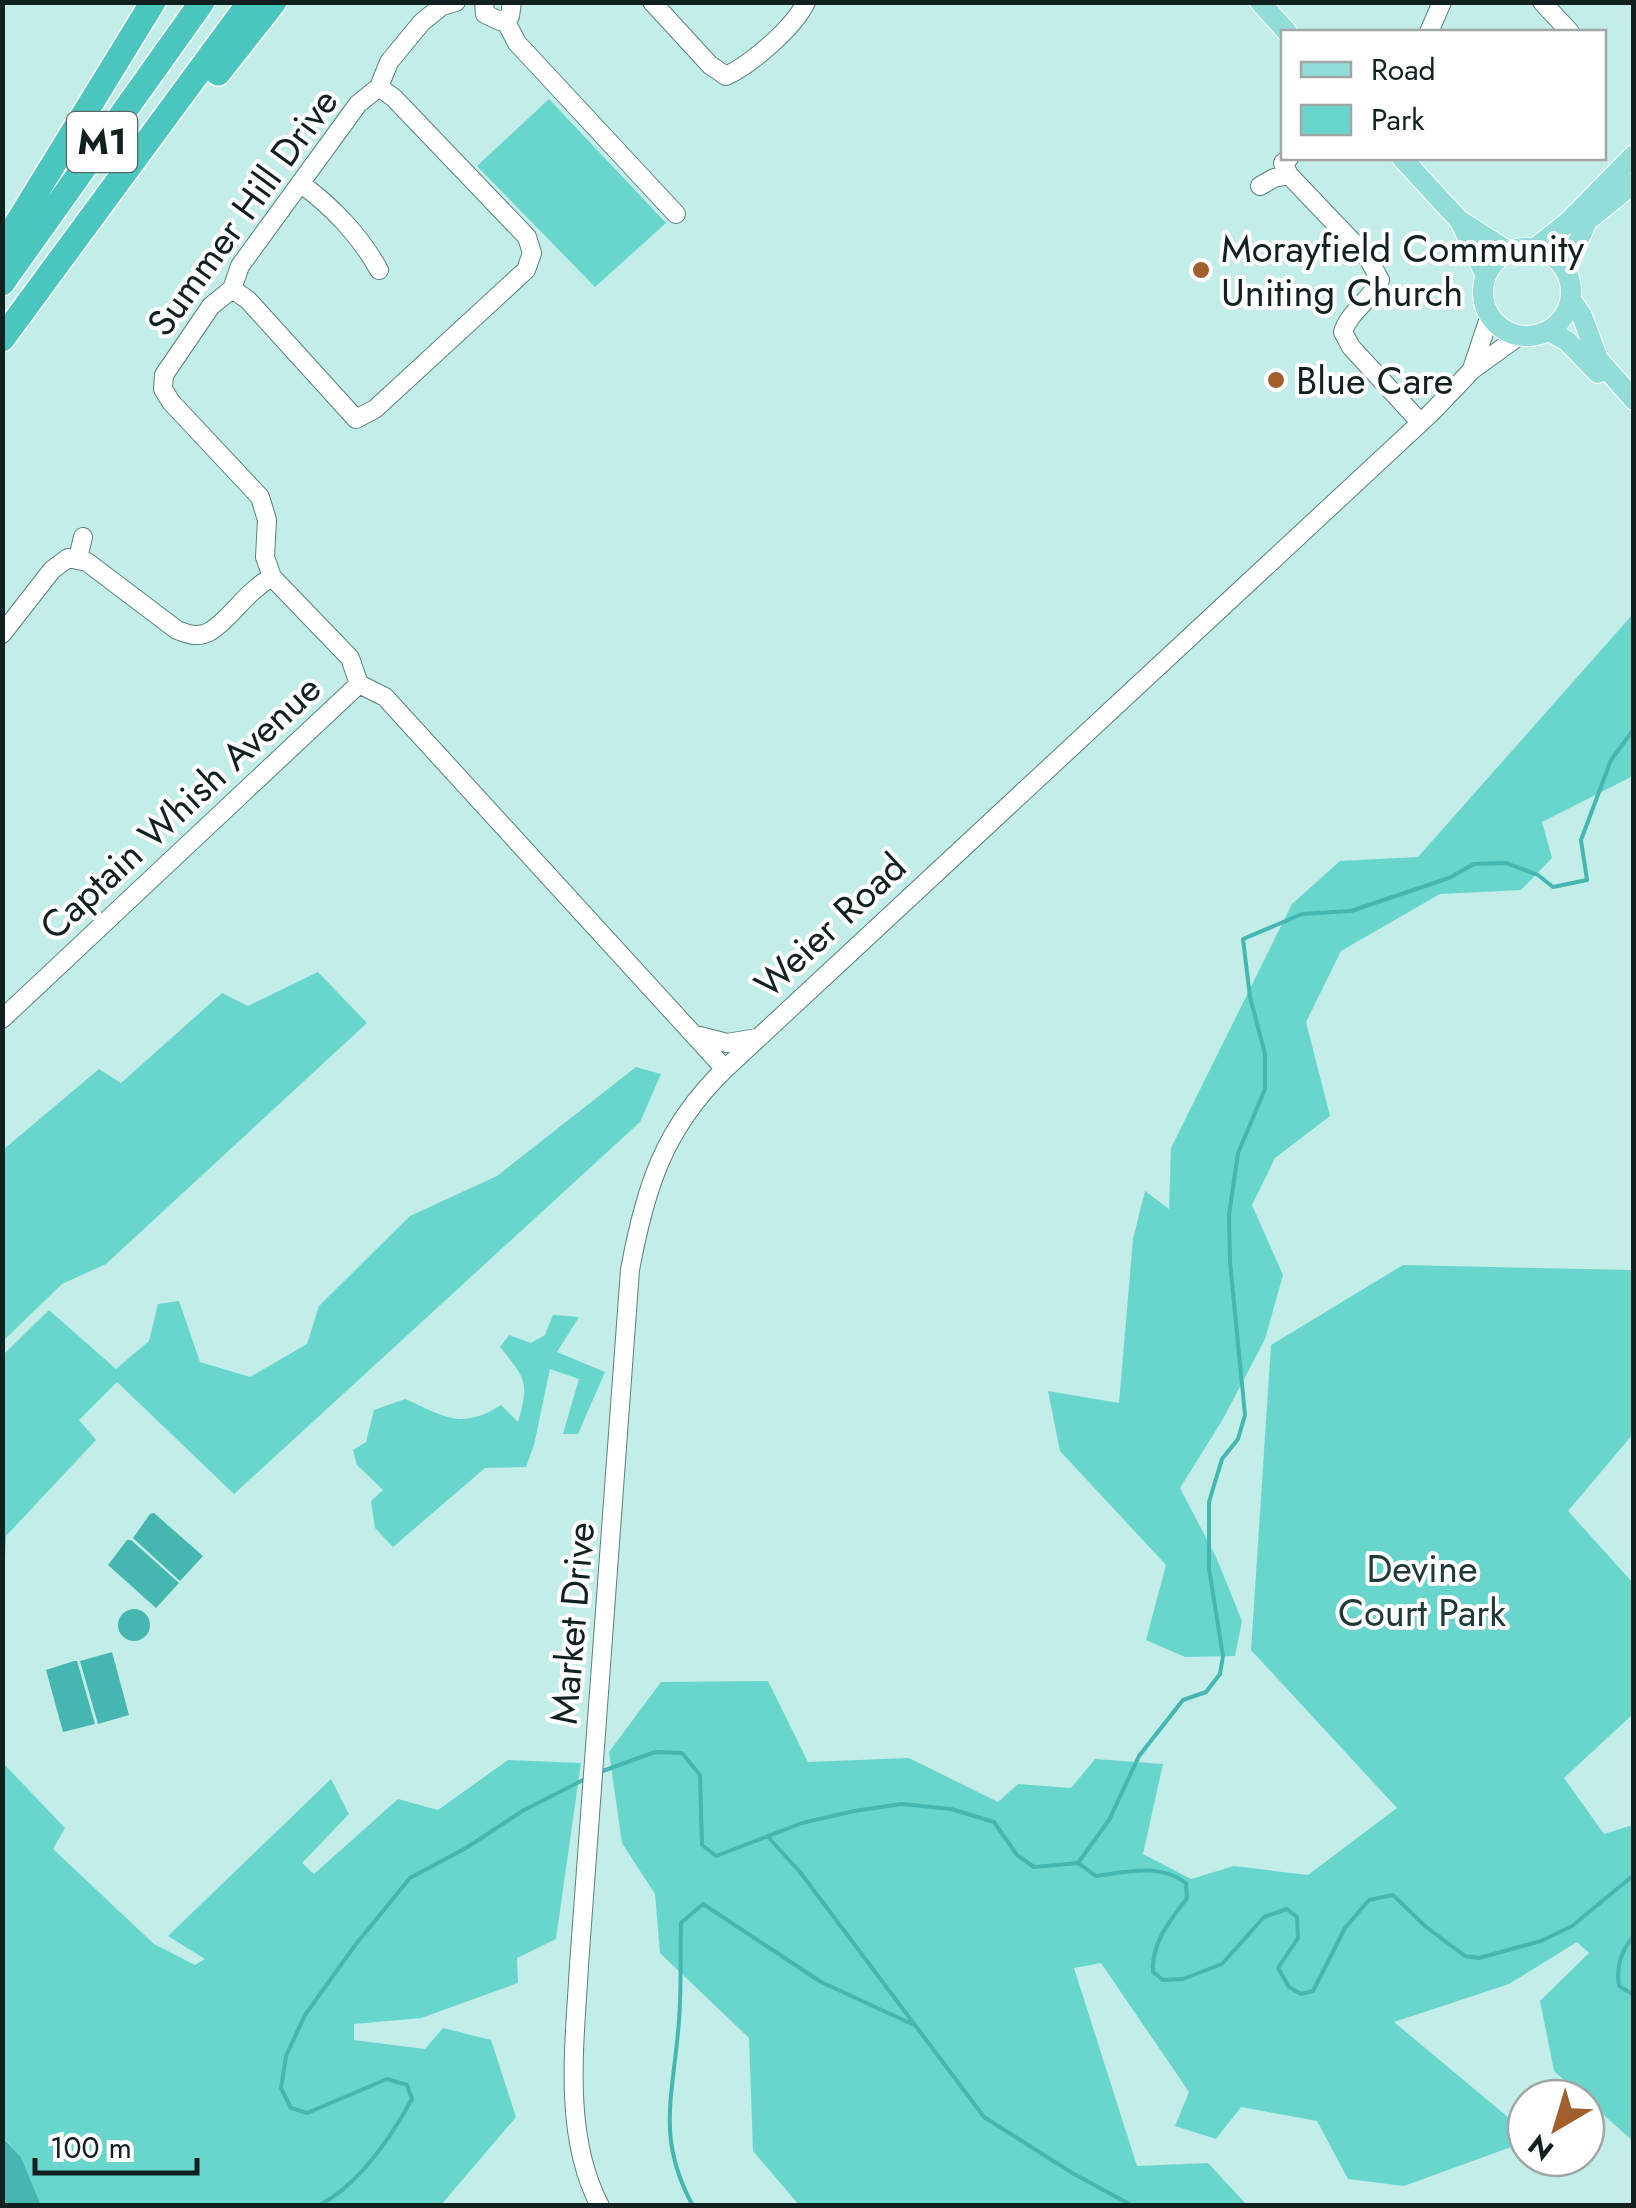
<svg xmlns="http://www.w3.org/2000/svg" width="1636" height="2208" viewBox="0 0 1636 2208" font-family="Jost,sans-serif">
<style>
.green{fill:#69d6ce}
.water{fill:#45b7b0}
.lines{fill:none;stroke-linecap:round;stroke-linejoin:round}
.stream{stroke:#45b7b0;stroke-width:4}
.minor-casing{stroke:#5a807d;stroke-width:20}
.major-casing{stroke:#fff;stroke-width:22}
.highway-casing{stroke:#fff;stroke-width:28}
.minor{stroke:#fff;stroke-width:18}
.major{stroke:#93ddd8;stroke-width:20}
.highway{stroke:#4bc6be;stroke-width:25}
.poi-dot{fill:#a15f2c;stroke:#fff;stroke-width:4}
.labels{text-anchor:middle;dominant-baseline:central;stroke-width:8;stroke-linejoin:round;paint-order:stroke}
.shield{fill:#fff;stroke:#586463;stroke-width:2.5}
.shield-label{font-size:35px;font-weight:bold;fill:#112120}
.street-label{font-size:38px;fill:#112120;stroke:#fff}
.poi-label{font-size:38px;fill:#112120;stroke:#fff;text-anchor:start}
.park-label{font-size:38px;fill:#203a38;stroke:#fff}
</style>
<rect width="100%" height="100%" fill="#c3ede9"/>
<!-- green -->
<path class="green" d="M549,99l117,124 -71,64 -118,-121z
M1633,614v162l-91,46 10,36 -31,32 -81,4 -99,57 -35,71 24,94 -55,42 -23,47 31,70 -18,64 -42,80 -43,69 36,69 26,64 -7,35 -50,1 -39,-17 20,-75 -106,-114 -12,-60 71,12 14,-164 12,-48 24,18 2,-61 121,-244 48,-43 78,-4z
M318,972l49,51 -261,241 -44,20 -59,57 1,-192 95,-80 22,14 101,-90 26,13z
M636,1067l25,7 -21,48 -406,372 -117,-112 -38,38 17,20 -90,96 -3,70v-251l46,-45 67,59 33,-28 9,-37 21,-3 21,61 50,15 57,-33 12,-38 91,-90 87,-40z
M1403,1265l230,5v164l-65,77 65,72v131l-69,64 40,56 29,-9v316l-79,-70 -14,-70 49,-48 -12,-11 -68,42 -115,38 115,96 5,28 -110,40 -56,-7 -31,-58 -76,-14 -25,32 -41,-13 14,-34 -88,-129 -27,5 63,198 71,-3 39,42h-448l-46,-54 -4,-113 -89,-85 -5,-59 -33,-51 -13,-91 52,-70 107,-1 40,81 101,-4 89,44 20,-18 53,4 24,-29 68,5 -20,90 48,25 43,-13 74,9 89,-67 -146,-158 20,-305z
M553,1315l26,2 -22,35 48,20 -27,62h-15l16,-55 -29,-10 -16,76 -8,22 -41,1 -92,79 -18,-19 -4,-27 12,-11 -26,-25 -4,-15 13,-8 8,-32 31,-11c40,17 55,32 96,6l17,17c12,-40 7,-44 -18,-75l9,-12 22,8 14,-8z
M508,1760l73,3 -25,176 -39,19 1,25 -97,35 -67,6v16l71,9 18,-21 48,12 25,77 -75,88h-400l-20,-48 -18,-20 -1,-375 63,66 -12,21 101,95 41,21 10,-6 -37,-23 163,-157 18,35 -47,49 12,11 84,-75 40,11z"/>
<!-- water -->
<path class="water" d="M154,1513l49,43 -23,25 -47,-43 17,-24z
M127,1540h4l48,43 -23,25 -48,-43z
M118 1625a16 16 0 1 1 32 0a16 16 0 1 1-32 0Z
M112,1652l17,63 -31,9 -18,-63z
M74,1661h3l18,63 -32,8 -17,-62z
M2,2137l19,20 20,48h-38z"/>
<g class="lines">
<!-- stream -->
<path class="stream" d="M600,1772l55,-20 27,1 18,22 2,70 14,11 86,-33 52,-12 48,-7 49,5 43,13 23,33 17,12 44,-4 31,-43 30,-64 44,-56 23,-8 14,-18 3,-18 -14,-87v-67l13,-43 16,-20 7,-24 -15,-153 -1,-47 9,-62 27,-64v-35l-15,-57 -7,-58 59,-25 49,-3 98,-33 25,-14 32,-1 32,12 15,12 34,-7 -6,-40 30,-80 23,-31
M769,1838l31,34 184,245 90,57 59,32
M1078,1863l18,13c30,-4 64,-13 90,7l1,15c-16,21 -36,45 -34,74l10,8 20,-1 39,-15 42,-47 23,-8 10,8 1,21 -20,30 11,19 12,7 12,-3 32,-63 24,-28 24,-5 32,31 40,30 14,2 62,-17 31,-15 62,-51
M1634,1935c-13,17 -18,30 -15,51l15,9
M318,2206c41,-21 72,-67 94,-107l-5,-14 -20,-6 -80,34 -16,-5 -10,-20 5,-32 19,-41 51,-71 54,-66 56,-30 58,-38 63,-32
M693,2206c-36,-66 -21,-106 -15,-174 4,-36 2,-73 3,-109l22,-19 118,78 91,42"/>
<!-- minor casing -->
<g class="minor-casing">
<path id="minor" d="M456,2l-14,4 -20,16 -33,40 -10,25 -21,17 -118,162 -8,23 -21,17 -47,69 -1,14 8,13 89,95 7,23 -2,37 7,20 78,81 9,26 26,13 340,372
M484,2l1,12 15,7 10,-5 2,-14
M652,2l58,63 16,11c25,-12 68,-48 80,-74
M1542,2l28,30
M505,20l12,23 159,171
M1429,32l13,-30
M1289,158l-6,5 6,12
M301,184c31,22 60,53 78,86
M1260,186l14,-8 15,-3 79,83 12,22c-9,20 -31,32 -37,52l8,15 69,75
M232,289l16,11 108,119 19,-10 151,-139 6,-17 -5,-16 -133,-139 -15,-11
M1472,369l18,-54
M78,558l5,-21
M2,634l50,-64 16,-12 19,4 90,68c10,4 21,8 32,2 21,-12 36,-40 63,-55
M2,1019l357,-335
M700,1036l27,7 30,-5
M600,2206c-38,-72 -25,-164 -21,-241l51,-695c15,-82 34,-142 95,-201l706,-656 41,-43 47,-34"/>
</g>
<!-- major casing -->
<g class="major-casing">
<path id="major" d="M1260,2l27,30
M1402,158l57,62 50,32
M1460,221l26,55
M1483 292a44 44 0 1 1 88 0a44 44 0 1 1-88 0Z
M1534,249l32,-25 68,-69
M1566,270l21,-49 47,-38
M1571,300l11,16 16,43 36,41
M1549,331l18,10 31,32"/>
</g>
<!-- highway casing -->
<g class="highway-casing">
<path id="highway" d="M218,73l56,-71
M2,248l151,-246
M2,283l200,-281
M2,339l248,-337"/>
</g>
<!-- minor -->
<use href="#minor" class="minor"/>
<!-- major -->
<use href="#major" class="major"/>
<!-- highway -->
<use href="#highway" class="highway"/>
</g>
<!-- markers -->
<g class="poi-dot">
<circle cx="1201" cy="270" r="10"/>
<circle cx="1276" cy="380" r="10"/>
</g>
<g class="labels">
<!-- shield labels -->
<rect class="shield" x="67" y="112" width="70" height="60" rx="8"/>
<g class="shield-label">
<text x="102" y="142">M1</text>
</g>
<!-- street labels -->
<g class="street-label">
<text transform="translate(242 212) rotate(-54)">Summer Hill Drive</text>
<text transform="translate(180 807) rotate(-43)">Captain Whish Avenue</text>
<text transform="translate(830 925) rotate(-43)">Weier Road</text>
<text transform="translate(572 1623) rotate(-85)">Market Drive</text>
</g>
<!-- poi labels -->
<g class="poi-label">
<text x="1221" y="248">Morayfield Community<tspan x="1221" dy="44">Uniting Church</tspan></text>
<text x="1296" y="380">Blue Care</text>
</g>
<!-- park labels -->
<g class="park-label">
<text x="1422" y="1568">Devine<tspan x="1422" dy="44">Court Park</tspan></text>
</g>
</g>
<!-- border -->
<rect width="1636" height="2208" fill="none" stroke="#112120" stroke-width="10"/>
<!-- legend -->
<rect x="1281" y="30" width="325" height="130" fill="#ffffff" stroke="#a0a6a6" stroke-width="2.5"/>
<rect x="1301" y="62" width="50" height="15" fill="#93ddd8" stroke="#a0a6a6" stroke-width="2.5"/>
<text x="1371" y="80" font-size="30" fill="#112120">Road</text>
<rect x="1301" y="105" width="50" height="30" fill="#69d6ce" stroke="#a0a6a6" stroke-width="2.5"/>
<text x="1371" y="130" font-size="30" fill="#112120">Park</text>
<!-- north arrow -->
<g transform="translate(1556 2128) rotate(218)"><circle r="48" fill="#ffffff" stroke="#a0a6a6" stroke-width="2.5"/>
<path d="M0-8L18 38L0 25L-18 38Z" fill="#a15f2c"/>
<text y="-15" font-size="28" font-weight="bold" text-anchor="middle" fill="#112120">N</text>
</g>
<!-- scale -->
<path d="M35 2158v15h162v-15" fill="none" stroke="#112120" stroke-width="5"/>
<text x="50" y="2158" font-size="30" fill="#112120" stroke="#ffffff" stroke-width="8" paint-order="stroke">100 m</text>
</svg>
